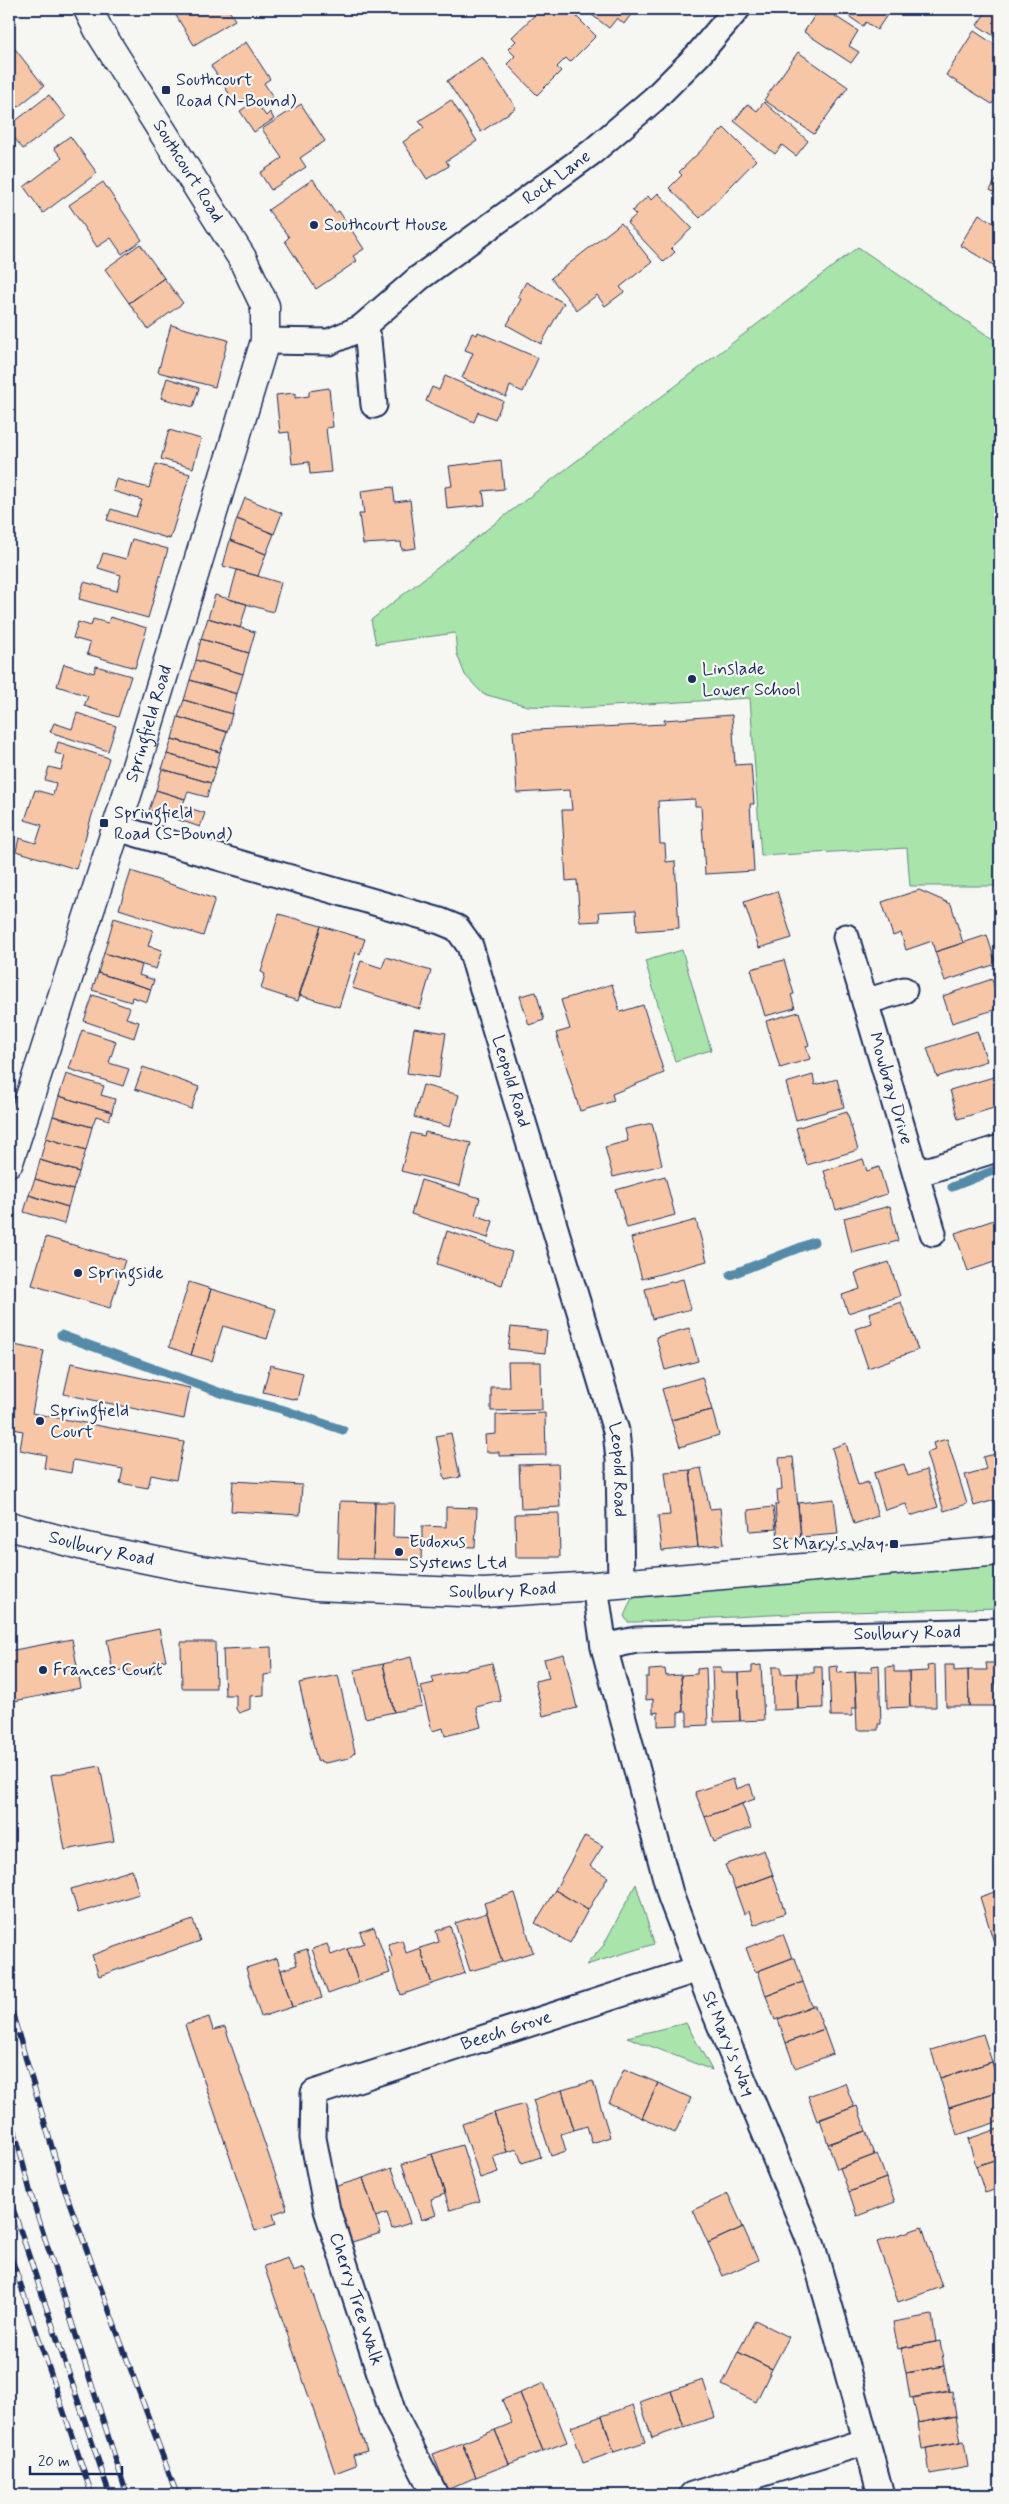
<svg xmlns="http://www.w3.org/2000/svg" width="1009" height="2504" viewBox="0 0 1009 2504" font-family="Mynerve,sans-serif">
<style>
.green{fill:#a9e4aa;stroke:#628a84}
.lines{fill:none;stroke-linecap:round;stroke-linejoin:round}
.stream{stroke:#558ba8;stroke-width:9}
.building{fill:#f7c6a7;stroke:#1b2f5e}
.street-casing{stroke:#1b2f5e;stroke-width:29}
.secondary-casing{stroke:#1b2f5e;stroke-width:31}
.street{stroke:#f6f6f2;stroke-width:25}
.secondary{stroke:#f6f6f2;stroke-width:28}
.rail-casing{stroke:#1b2f5e;stroke-width:5.5}
.rail{stroke:#f6f6f2;stroke-width:4;stroke-dasharray:11;stroke-linecap:butt}
.poi-dot{fill:#1b2f5e;stroke:#f6f6f2;stroke-width:2}
.labels{text-anchor:middle;dominant-baseline:central;stroke-width:4.5;stroke-linejoin:round;paint-order:stroke}
.poi-label{font-size:18px;fill:#1b2f5e;stroke:#f6f6f2;text-anchor:start}
.street-label{font-size:18px;fill:#1b2f5e;stroke:#f6f6f2}
</style>
<rect width="100%" height="100%" fill="#f6f6f2"/>
<filter id="ink" filterUnits="userSpaceOnUse"><feTurbulence type="fractalNoise" baseFrequency=".02" numOctaves="2"/><feDisplacementMap in="SourceGraphic" scale="10" xChannelSelector="R" yChannelSelector="G"/><feConvolveMatrix kernelMatrix="1 2 1 2 8 2 1 2 1" color-interpolation-filters="sRGB"/></filter>
<g filter="url(#ink)">
<!-- green -->
<path class="green" d="M858,247l142,97v542h-90l-3,-38 -146,8 -11,-158 -173,10 -49,-2 -45,-12 -18,-19 -8,-21 -2,-21 -79,11 -5,-24c160,-127 325,-248 487,-373z
M682,950l29,100 -36,11 -30,-100z
M1000,1562v46l-191,5 -173,9h-8l-4,-6 7,-16 12,-7z
M636,1884l18,60 -68,21 17,-19z
M686,2023l26,47 -85,-33z"/>
<g class="lines">
<!-- stream -->
<path class="stream" d="M952,1187l48,-19
M730,1275l84,-33
M61,1335l163,59 57,15 62,21"/>
</g>
<!-- building -->
<path class="building" d="M172,9h56l7,11 -41,25z
M537,9h32l27,27 -26,26 -4,-4 -9,9 4,4 -24,24 -30,-31 8,-8 -7,-7 8,-8 -4,-4 27,-26z
M584,9h51l-11,15 -7,-6 -8,10z
M819,9h5l34,22 -9,15 10,6 -8,11 -47,-31z
M838,9h53l-14,21 -11,-8 -3,4z
M988,9h12v31l-23,-15z
M974,31l26,17v28l-6,10 6,6 -8,12 -46,-29z
M246,42l24,37 -6,4 9,14 -14,9 7,10 4,-4 4,7 -20,13 -14,-21 15,-10 -4,-6 -15,9 -25,-38z
M12,45l32,41 -30,24 -5,-6v-57z
M798,52l50,35 -34,47 -50,-34z
M482,57l34,51 -35,24 -34,-51z
M49,95l17,22 -43,32 -14,-18v-5z
M451,100l26,41 -31,20 3,5 -22,13 -24,-37 21,-14 -5,-7z
M764,102l44,39 -12,15 -14,-11 -7,9 -41,-33 14,-17 9,7z
M301,104l24,37 -25,17 6,9 -35,23 -11,-17 22,-15 -20,-29z
M724,128l32,32 -56,58 -31,-30 13,-13 -3,-3z
M70,136l27,37 -54,40 -19,-26 38,-29 -8,-10z
M1000,173v23l-10,-6z
M313,179l22,34 4,-2 25,38 -11,7 4,5 -41,28 -31,-48 4,-4 -21,-27z
M103,182l39,58 -20,14 -11,-16 -14,9 -28,-42z
M658,193l34,35 -21,20 4,4 -11,10 -37,-39 9,-8 -4,-4 16,-15 3,4z
M979,214l21,13v42l-40,-24z
M621,223l31,39 -32,25 4,5 -19,14 -8,-11 -20,15 -26,-32z
M140,244l24,34 -35,25 -24,-34z
M164,278l19,25 -35,26 -19,-26z
M526,282l38,21 -23,41 -34,-19 14,-26 -3,-2z
M171,325l57,15 -13,47 -57,-15z
M478,332l60,26 -15,34 -13,-6 -4,11 -44,-19 11,-25 -8,-3 7,-17 5,2z
M445,376l58,25 -8,18 -17,-7 -4,10 -48,-21 6,-14 7,3z
M167,378l32,10 -6,19 -32,-9z
M329,388l4,39 -7,1 5,44 -21,2 -1,-12 -17,2 -3,-32 -9,1 -4,-38 19,-2v5l14,-2v-5z
M169,430l32,9 -8,29 -32,-9z
M501,460l3,29 -21,2 2,14 -38,4 -2,-22 7,-1 -3,-20z
M156,464l34,10 -20,65 -63,-19 4,-11 25,8 6,-17 -29,-9 3,-12 33,9z
M393,487l2,15 15,-2 6,48 -14,2 -1,-8 -38,2 -4,-30h5l-3,-23z
M245,498l37,15 -8,21 -37,-15z
M237,519l37,15 -8,20 -36,-14z
M132,539l36,10 -20,69 -69,-19 5,-17 33,9 4,-16 -23,-7 5,-15 23,6z
M230,540l36,14 -8,22 -35,-10z
M237,570l44,13 -8,29 -44,-13z
M215,595l32,9 -7,24 -32,-10z
M110,617l37,11 -12,40 -48,-14 3,-11 -17,-5 5,-16 13,4 2,-7 15,4z
M208,618l47,14 -6,21 -48,-14z
M201,639l48,14 -6,21 -47,-14z
M196,660l47,14 -6,20 -47,-14z
M64,664l30,9 2,-7 35,10 -13,41 -34,-11 4,-10 -31,-10z
M190,680l47,14 -5,20 -48,-14z
M184,700l48,14 -5,18 -49,-15z
M77,713l39,13 -8,25 -58,-19 4,-9 18,6z
M732,715l3,50 16,-1 3,40h-4l4,67 -49,3 -4,-68h-6v-7l-37,2 2,43h5l1,18 9,-1 4,67 -42,3 -1,-21 -37,2 1,9 -20,1 -3,-42 -11,1 -4,-71h10l-2,-20 -53,3 -4,-62 152,-7 -1,-4z
M178,717l49,15 -7,20 -48,-13z
M172,739l48,13 -4,16 -49,-14z
M58,742l51,16 -33,111 -60,-18 3,-13 17,5 6,-18 -17,-5 10,-30 18,5 3,-12 -11,-3 4,-13 12,3 4,-14 -10,-3z
M167,754l49,14 -5,15 -49,-14z
M162,769l49,14 -4,14 -19,-5 -3,7 -29,-9z
M156,790l29,9 -3,7 23,7 -5,14 -51,-17z
M131,871l84,28 -12,37 -84,-27z
M919,890l32,14 12,39 -28,9 -3,-11 -26,9 -5,-17 -8,3 -11,-34z
M777,891l15,47 -33,10 -15,-46z
M279,914l42,12 -23,75 -37,-12 4,-15 -4,-2z
M114,918l39,12 -5,16 14,4 -6,19 -52,-16z
M321,926l44,13 -5,15 -4,-2 -17,55 -40,-12z
M987,935l9,29 -51,17 -10,-29z
M104,953l38,12 -3,10 15,5 -3,9 -53,-16z
M386,957l45,14 -11,38 -68,-21 9,-27 21,7z
M784,960l10,34 -3,1 4,13 -30,8 -14,-47z
M98,973l53,16 -4,13 -15,-5 -1,5 -39,-12z
M992,979l8,29 -48,15 -9,-27z
M612,984l8,28 23,-7 21,68 -52,21 2,7 -34,10 -24,-78 14,-4 -9,-29z
M536,992l8,28 -15,5 -9,-29z
M93,995l37,13 -4,10 13,4 -5,16 -50,-17z
M799,1012l10,33 -3,1 4,13 -30,9 -14,-47z
M414,1028l32,5 -7,45 -32,-5z
M82,1030l34,11 -7,22 20,6 -6,17 -54,-17z
M977,1031l10,30 -50,16 -10,-29z
M143,1067l56,20 -8,22 -56,-20z
M66,1074l38,12 -3,9 14,4 -3,13 -53,-16z
M813,1075l2,10 22,-6 7,28 -48,13 -10,-37z
M1000,1075v31l-42,13 -8,-29z
M423,1085l36,10 -9,32 -36,-10z
M59,1096l53,16 -3,8 -13,-4 -4,11 -39,-11z
M847,1112l11,38 -51,15 -11,-37z
M53,1116l39,11 -6,23 -40,-12z
M652,1123l10,42 -49,12 -8,-30 23,-6 -3,-12z
M425,1132l46,11 -11,43 -59,-15 10,-38 13,3z
M46,1138l40,12 -7,22 -39,-12z
M863,1159l4,12 12,-4 8,27 -51,16 -12,-39z
M40,1160l39,12 -6,18 -38,-11z
M665,1176l10,39 -48,13 -11,-38z
M35,1179l38,11 -5,17 -39,-12z
M421,1180l59,18 -5,17 18,6 -5,17 -77,-24z
M29,1195l39,12 -4,17 -40,-12z
M890,1206l8,35 -46,12 -8,-35z
M1000,1218v42l-32,11 -13,-38z
M696,1220l11,41 -65,18 -11,-41z
M447,1231l65,21 -10,33 -65,-21z
M46,1237l79,23 -15,48 -78,-23z
M889,1262l11,34 -52,17 -6,-18 18,-6 -5,-16z
M683,1279l8,30 -39,10 -7,-30z
M189,1282l22,7 -20,66 -22,-8z
M211,1289l65,20 -9,30 -44,-13 -11,35 -21,-6z
M901,1302l17,48 -50,18 -13,-39 17,-6 -3,-10z
M511,1327l36,4 -2,22 -37,-4z
M689,1328l9,33 -33,9 -9,-33z
M9,1344l35,7 -12,62 152,29 -8,38 -25,-5 -3,13 -28,-5 3,-14 -50,-9 -2,13 -27,-5 2,-13 -26,-5 3,-19 -14,-3z
M508,1362h33l1,48 -51,1v-24h18z
M71,1363l119,25 -6,31 -120,-25z
M270,1365l33,8 -6,27 -34,-8z
M702,1377l10,33 -41,10 -9,-31z
M712,1410l7,25 -39,12 -9,-27z
M545,1413l1,42 -47,1v-4h-13l-1,-17 11,-1v-19z
M451,1433l9,44 -15,3 -9,-44z
M947,1439l20,65 -23,7 -18,-58 9,-3 -2,-7z
M846,1443l12,42 10,-3 10,34 -24,8 -22,-76z
M995,1454l2,5 3,-1v46l-4,1 -1,-5 -21,6 -9,-31 21,-6 -3,-12z
M793,1457l8,80 -23,3 -3,-35h3l-1,-15 5,-1 -3,-31z
M558,1464l2,43 -39,2 -2,-44z
M904,1464l4,12 18,-6 12,37 -28,9 -4,-12 -21,6 -11,-37z
M701,1468l9,41 10,-1 4,36 -26,3 -8,-77z
M690,1470l8,77 -36,4 -4,-35 12,-1 -5,-43z
M233,1481l69,4 -2,30 -69,-4z
M834,1499l4,35 -37,3 -3,-34z
M340,1501l35,1 -2,57 -35,-1z
M375,1502h19l-1,35 29,1 -1,22 -48,-1z
M446,1507l31,1 -2,39 -53,-2v-19l24,1z
M773,1507l3,22 -26,2 -2,-21z
M559,1513l1,44h-44l-1,-43z
M159,1629l7,31 -12,2 2,10 -27,6 -2,-9 -14,3 -6,-32z
M72,1639l9,49 -72,14v-51z
M181,1642h34l1,46h-34z
M271,1647l1,27 -8,1v20l-14,1v13l-11,4 -3,-4v-14h-11l-2,-46z
M564,1654l13,54 -34,8 -8,-35 14,-3 -5,-19z
M411,1657l11,49 -28,6 -11,-48z
M492,1663l9,38 -25,6 5,20 -36,9 -2,-8 -11,3 -11,-45 13,-3 -2,-6z
M986,1663h9l1,43h-27l-1,-36h19z
M383,1664l11,48 -29,6 -11,-48z
M761,1665l3,55 -24,1 -2,-48 14,-1v-6z
M879,1665l2,59h-3v6h-21l-2,-58h17v-6z
M935,1665l1,42h-26l-1,-35 19,-1 -1,-5z
M945,1665h9v6l14,-1 1,36h-23z
M814,1666h8l1,42 -25,1 -1,-36h17z
M837,1666l1,7 17,-1 2,36h-5v8h-21l-2,-49z
M894,1666v6h15l1,35 -23,1 -1,-41z
M712,1667h9v6h17l2,48 -26,1z
M772,1667h9v7l16,-1 1,36 -25,1z
M706,1668l2,57 -21,1v-14h-4l-2,-37 16,-1v-5z
M665,1669l1,7 15,-1 2,37 -5,1v12l-20,1v-14l-5,1v-14l-7,1v-23h3v-7z
M338,1675l17,77 -6,6 -24,5 -8,-3 -18,-77z
M100,1766l14,75 -49,9 -14,-75z
M733,1779l3,10 14,-5 5,15 -50,18 -10,-25z
M742,1804l9,24 -37,14 -9,-25z
M585,1836l18,10 -13,20 18,11 -20,33 -33,-20z
M764,1850l9,25 -38,14 -10,-24z
M132,1870l7,24 -61,19 -7,-24z
M773,1875l12,38 -31,12 -5,-14 -5,3 -9,-25z
M555,1890l33,20 -18,33 -35,-20z
M1000,1890v72l-20,-65z
M515,1893l18,59 -31,10 -18,-59z
M487,1913l15,49 -32,9 -15,-48z
M193,1920l7,21 -101,35 -7,-21z
M450,1926l15,47 -33,11 -12,-36 19,-6 -3,-11z
M374,1927l16,46 -31,10 -12,-34 17,-6 -4,-11z
M783,1934l9,24 -37,14 -9,-24z
M402,1940l4,13 14,-5 12,36 -31,11 -12,-37 3,-1 -4,-13z
M327,1944l4,11 16,-6 12,34 -31,11 -16,-45z
M307,1949l15,49 -30,9 -11,-37 16,-5 -3,-12z
M277,1958l15,49 -31,10 -15,-49z
M792,1958h3l8,24 -37,14 -8,-25z
M803,1982l9,24 -37,14 -9,-24z
M812,2006h3l9,23 -38,14 -8,-24z
M209,2017l4,13 12,-3 62,182 -14,5 3,10 -21,7 -70,-206z
M824,2029l9,25 -38,14 -9,-25z
M983,2034l9,28 -52,16 -9,-28z
M992,2062l8,29 -51,16 -9,-29z
M624,2069l34,14 -16,35 -33,-15z
M593,2081l17,56 -18,6 -5,-17 -13,4 -12,-40z
M658,2083l33,15 -16,35 -33,-15z
M845,2083l9,24 -37,14 -9,-25z
M562,2090l12,40 -13,4 5,17 -15,5 -18,-56z
M1000,2091v30l-43,14 -8,-28z
M524,2104l17,53 -19,6 -5,-14 -10,3 -13,-39z
M857,2106l9,25 -38,13 -8,-25z
M494,2113l13,39 -14,4 5,16 -18,6 -18,-54z
M1000,2128v30l-24,8 -8,-27z
M866,2131l8,24 -37,14 -9,-25z
M462,2145l18,56 -30,9 -18,-56z
M432,2154l13,40 -14,5 5,16 -15,5 -19,-56z
M877,2154l9,24 -37,14 -9,-24z
M1000,2158v30l-15,5 -9,-27z
M392,2168l18,55 -18,6 -5,-16 -11,4 -13,-39z
M363,2178l18,55 -32,10 -18,-55z
M886,2178l9,24 -38,14 -8,-24z
M728,2194l15,33 -35,16 -15,-33z
M743,2227l15,33 -35,16 -15,-33z
M922,2227l20,60 -44,15 -21,-60z
M288,2258l5,14 11,-4 63,183 -14,4 3,10 -21,8 -71,-207z
M932,2315l4,27 -38,7 -5,-27z
M755,2320l34,17 -17,32 -34,-17z
M940,2341l4,25 -38,7 -5,-25z
M738,2352l34,17 -16,33 -34,-17z
M944,2366l5,25 -39,7 -4,-25z
M703,2380l12,37 -31,10 -13,-36z
M544,2383l23,59 -24,9 -23,-58z
M671,2391l13,36 -32,11 -12,-36z
M952,2391l4,25 -38,7 -5,-25z
M520,2393l23,58 -34,13 -14,-34 17,-7 -10,-23z
M633,2405l12,37 -31,10 -12,-36z
M602,2416l12,36 -31,11 -12,-36z
M956,2416l5,26 -39,7 -4,-26z
M495,2430l14,34 -33,13 -14,-34z
M964,2441l4,26 -38,7 -4,-26z
M462,2443l14,34 -29,13 -14,-36z
M398,2490l2,5h-19z"/>
<g class="lines">
<!-- street casing -->
<g class="street-casing">
<g id="street">
<path d="M361,328l7,11 6,66"/>
<path id="s1" d="M265,341l64,1 32,-14 58,-50 173,-126 62,-53 44,-44 39,-46"/>
<path id="s2" d="M117,828l323,93 17,7 13,18 146,485 3,29 2,124"/>
<path id="s3" d="M846,937l87,296"/>
<path d="M865,1002l39,-12"/>
<path d="M916,1174l84,-26"/>
<path id="s4" d="M595,1586l9,61 67,250 43,113 98,236 22,76 47,173"/>
<path id="s5" d="M604,1647l32,-7 364,-9"/>
<path id="s6" d="M435,2495l-42,-82 -66,-203 -14,-72 1,-45 384,-124"/>
<path d="M692,2495l173,-53"/>
</g>
</g>
<!-- secondary casing -->
<g class="secondary-casing">
<g id="secondary">
<path id="s7" d="M9,1162l125,-389 131,-432v-35l-23,-48 -144,-229 -10,-20"/>
<path id="s8" d="M9,1526l78,21 108,22 120,17 169,7 111,-7 405,-35"/>
</g>
</g>
<!-- street -->
<use href="#street" class="street"/>
<!-- secondary -->
<use href="#secondary" class="secondary"/>
<!-- rail casing -->
<g class="rail-casing">
<path id="rail" d="M9,2002l55,186 113,307
M9,2108l22,87 96,300
M9,2197l101,298
M9,2251l83,244"/>
</g>
<!-- rail -->
<use href="#rail" class="rail"/>
</g>
</g>
<!-- markers -->
<g class="poi-dot">
<rect x="161" y="85" width="10" height="10" rx="2.5"/>
<circle cx="314" cy="225" r="5"/>
<circle cx="692" cy="679" r="5"/>
<rect x="99" y="818" width="10" height="10" rx="2.5"/>
<circle cx="78" cy="1273" r="5"/>
<circle cx="40" cy="1421" r="5"/>
<rect x="889" y="1539" width="10" height="10" rx="2.5"/>
<circle cx="399" cy="1552" r="5"/>
<circle cx="43" cy="1670" r="5"/>
</g>
<g class="labels">
<!-- poi labels -->
<g class="poi-label">
<text x="176" y="80">Southcourt<tspan x="176" dy="21">Road (N-Bound)</tspan></text>
<text x="324" y="225">Southcourt House</text>
<text x="702" y="669">Linslade<tspan x="702" dy="21">Lower School</tspan></text>
<text x="114" y="813">Springfield<tspan x="114" dy="21">Road (S-Bound)</tspan></text>
<text x="88" y="1273">Springside</text>
<text x="50" y="1411">Springfield<tspan x="50" dy="21">Court</tspan></text>
<text x="409" y="1542">Eudoxus<tspan x="409" dy="21">Systems Ltd</tspan></text>
<text x="884" y="1544" text-anchor="end">St Mary's Way</text>
<text x="53" y="1670">Frances Court</text>
</g>
<!-- street labels -->
<g class="street-label">
<text transform="translate(188 171) rotate(58)">Southcourt Road</text>
<text stroke="none"><textPath href="#s1" startOffset="346">Rock Lane</textPath></text>
<text stroke="none"><textPath href="#s7" startOffset="460">Springfield Road</textPath></text>
<text stroke="none"><textPath href="#s2" startOffset="518">Leopold Road</textPath></text>
<text stroke="none"><textPath href="#s3" startOffset="158">Mowbray Drive</textPath></text>
<text stroke="none"><textPath href="#s2" startOffset="922">Leopold Road</textPath></text>
<text stroke="none"><textPath href="#s8" startOffset="95">Soulbury Road</textPath></text>
<text stroke="none"><textPath href="#s8" startOffset="500">Soulbury Road</textPath></text>
<text stroke="none"><textPath href="#s5" startOffset="304">Soulbury Road</textPath></text>
<text stroke="none"><textPath href="#s6" startOffset="626">Beech Grove</textPath></text>
<text stroke="none"><textPath href="#s4" startOffset="478">St Mary's Way</textPath></text>
<text transform="translate(356 2299) rotate(72)">Cherry Tree Walk</text>
</g>
</g>
<!-- margin -->
<rect width="1009" height="2504" fill="none" stroke="#f6f6f2" stroke-width="30"/>
<rect x="15" y="15" width="979" height="2474" fill="none" stroke="#1b2f5e" stroke-width="2" filter="url(#ink)"/>
<!-- scale -->
<path d="M30 2466v8h92v-8" fill="none" stroke="#1b2f5e" stroke-width="2.5"/>
<text x="38" y="2466" font-size="15" fill="#1b2f5e" stroke="#f6f6f2" stroke-width="4" paint-order="stroke">20 m</text>
</svg>
